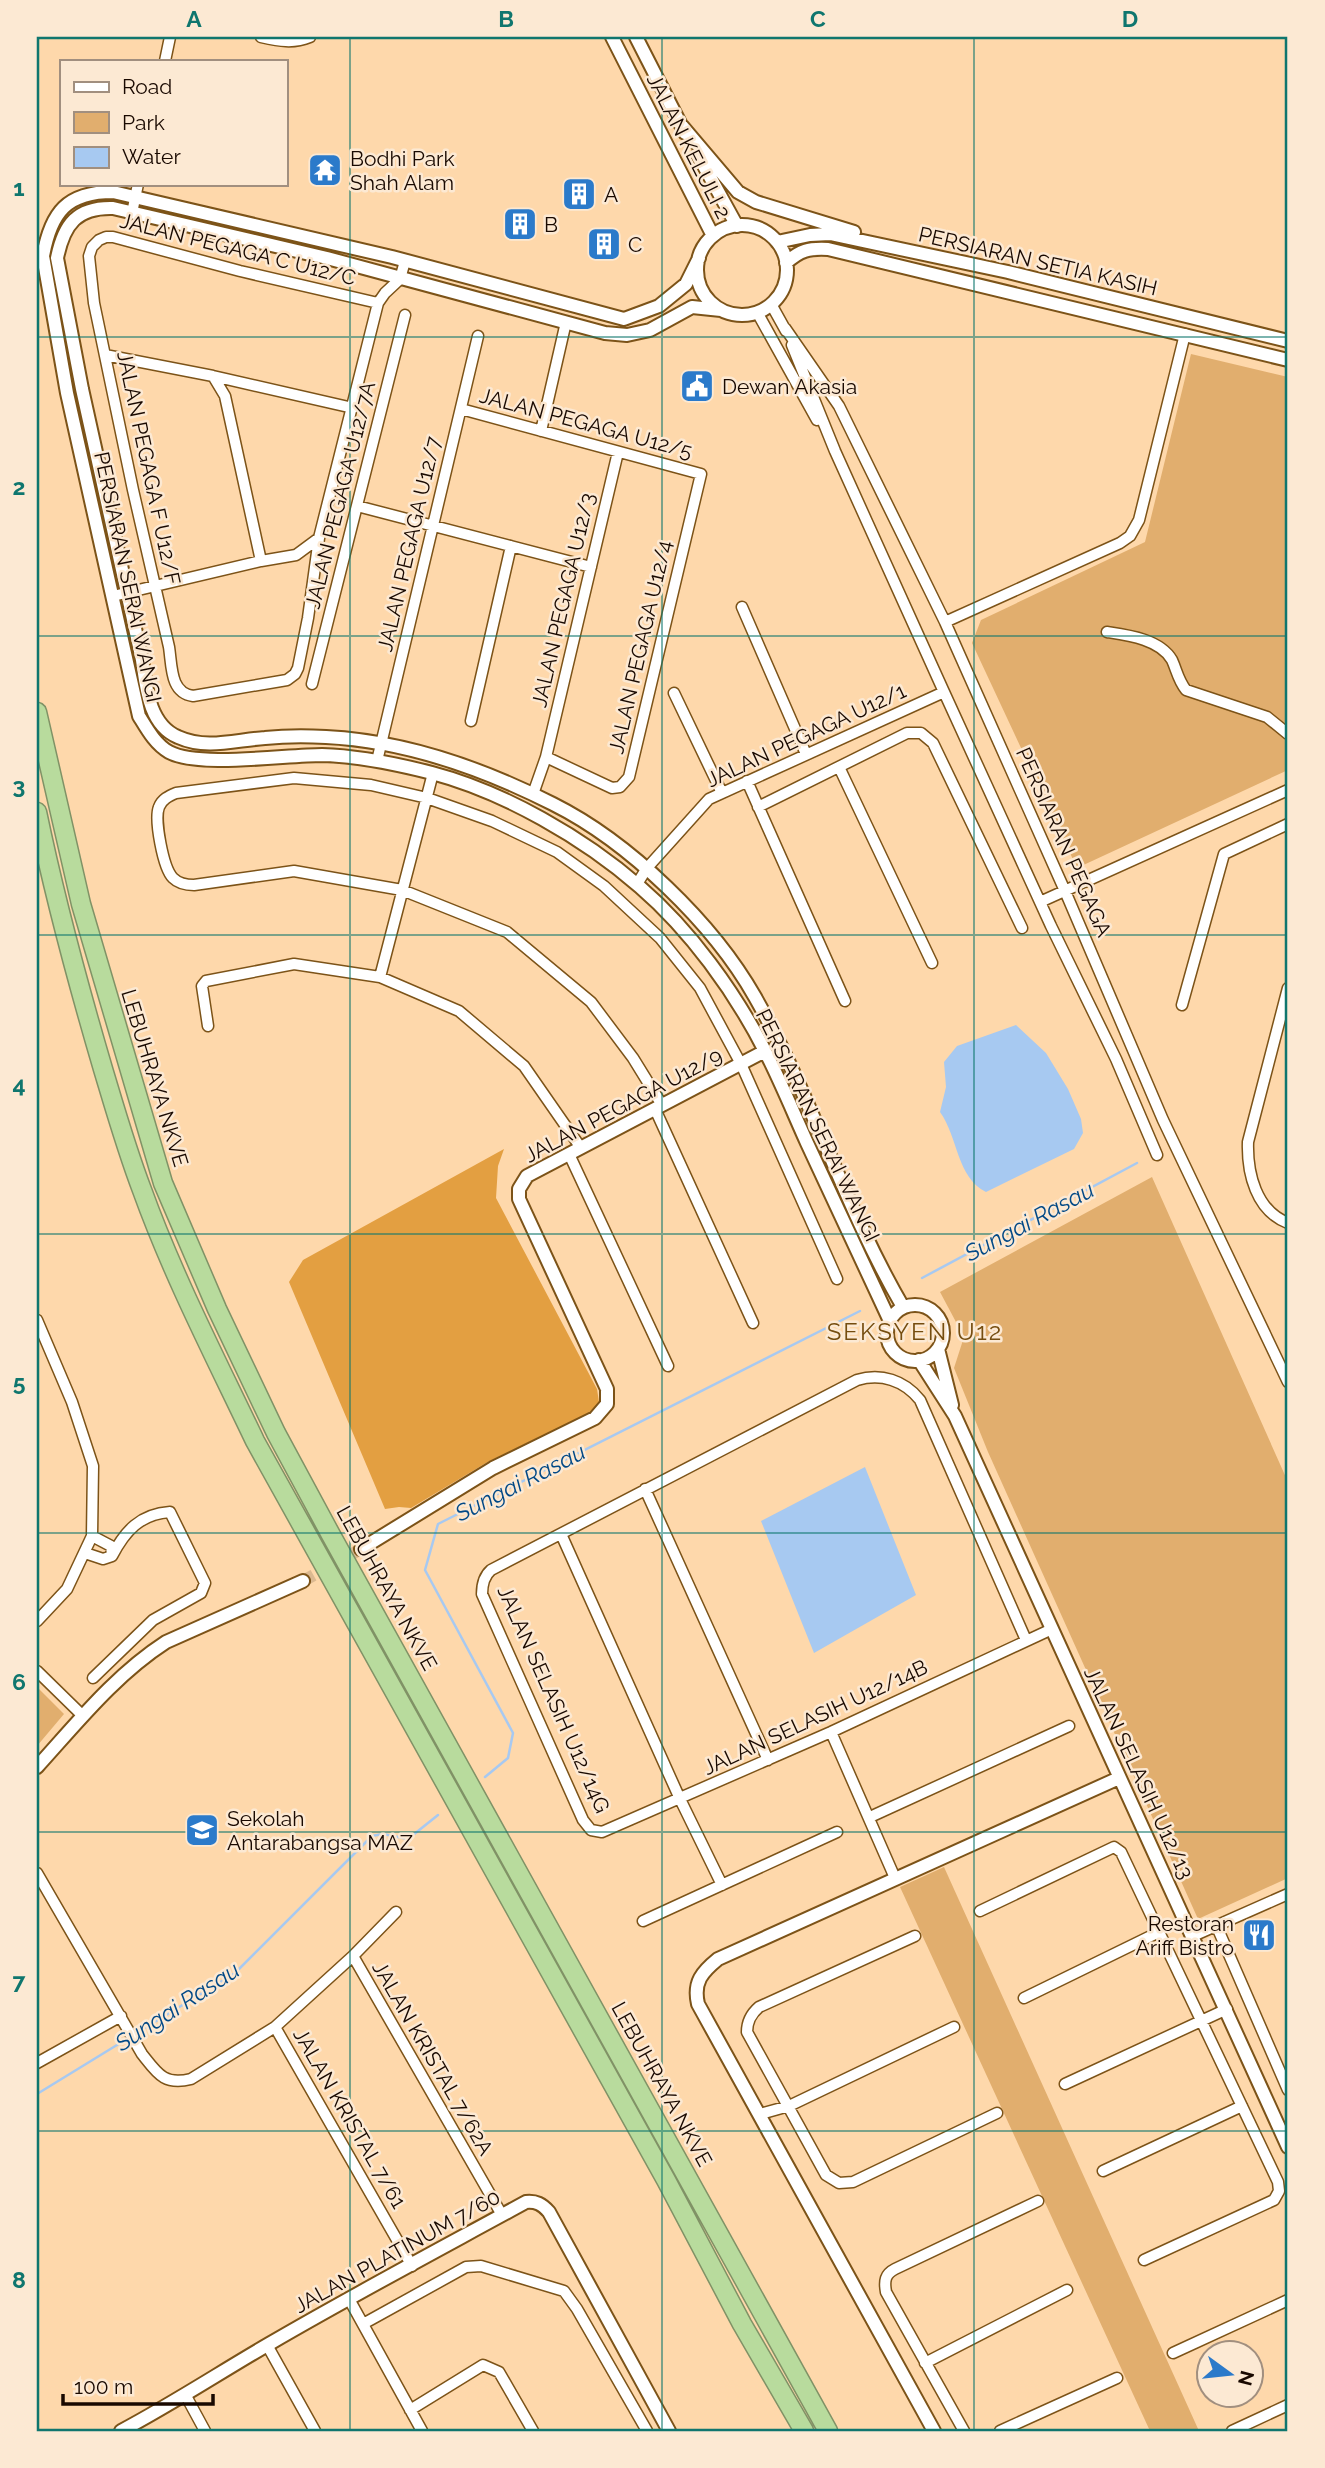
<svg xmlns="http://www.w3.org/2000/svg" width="1325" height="2468" viewBox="0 0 1325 2468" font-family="Raleway,sans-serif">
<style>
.green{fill:#e1ae6e}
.forest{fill:#e39f41}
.water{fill:#a7c9f1}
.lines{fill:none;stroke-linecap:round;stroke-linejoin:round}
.stream{stroke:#a7c9f1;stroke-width:2.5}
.tertiary-tunnel{stroke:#dcb991;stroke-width:12;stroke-dasharray:12 6;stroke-linecap:butt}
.minor-casing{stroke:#7c5318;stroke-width:13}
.tertiary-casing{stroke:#7c5318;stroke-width:16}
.motorway-casing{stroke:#809266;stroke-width:21}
.minor{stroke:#fff;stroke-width:10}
.tertiary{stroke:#fff;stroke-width:12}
.motorway{stroke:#b8db9d;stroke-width:18}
.grid{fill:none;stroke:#0f766e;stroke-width:2;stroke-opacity:0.55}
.labels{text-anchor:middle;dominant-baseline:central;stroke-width:5;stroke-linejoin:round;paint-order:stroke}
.street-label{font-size:21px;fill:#190900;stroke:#fce9d3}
.poi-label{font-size:21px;fill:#190900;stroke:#fce9d3;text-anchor:start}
.water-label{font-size:23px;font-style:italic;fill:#024986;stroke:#fce9d3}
.quarter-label{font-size:24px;letter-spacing:2px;fill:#754d0f;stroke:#fce9d3}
.neatline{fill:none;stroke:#0f766e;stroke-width:2.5}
.grid-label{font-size:23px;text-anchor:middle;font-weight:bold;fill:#0f766e}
</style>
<rect width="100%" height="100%" fill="#fed8ab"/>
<!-- green -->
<path class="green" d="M1191,354l97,23v393l-211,98 -105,-225 9,-23 164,-78z
M1152,1177l136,305v396l-90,41 -210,-467 -34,-84 10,-31 -24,-45z
M37,1687l27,27 -27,32z
M944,1867l255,564h-49l-250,-544z"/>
<!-- forest -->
<path class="forest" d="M504,1149l-6,17 -2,32 101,191 2,13 -8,10 -105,51 -75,45 -12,-1 -14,2 -96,-227 14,-22z"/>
<!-- water -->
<path class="water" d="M1016,1025l30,28 22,36 13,30 2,14 -9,16 -88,43c-29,-14 -28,-55 -46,-80l6,-25 -2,-25 13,-16z
M865,1467l51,128 -102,58 -53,-132z"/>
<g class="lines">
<!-- stream -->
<path class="stream" d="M922,1278l215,-115
M485,1777l23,-19 5,-25 -88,-163 13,-46 422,-213
M135,2034l100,-61 137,-137 11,-2 25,5 30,-24
M37,2094l93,-57"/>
<!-- tertiary-tunnel -->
<path class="tertiary-tunnel" d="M303,1581l58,-32"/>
<!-- minor casing -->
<g class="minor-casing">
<path id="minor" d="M261,37c18,4 32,7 49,0
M165,61l5,-24
M132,213l6,-29
M378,303l-138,-32 -127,-34h-7l-7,3 -7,7 -3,9 5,47 39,187 36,157c3,19 1,46 24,49l94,-16 8,-6 3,-6 10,-50 11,-80 59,-235 7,-10 15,-14 5,-18
M771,304l15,27
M757,312l60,108
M785,328l54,78 106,216 120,269 98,229 125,262
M792,345l43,106 109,241 107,234 65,133 41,96
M105,355l108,21 140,32
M213,376l12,20 36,165
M461,409l240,65 -72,303 -9,10 -8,1 -66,-31
M541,431l25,-109
M357,506l234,61
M113,596l148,-35 35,-6 23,-17
M742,607l64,147
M945,622l175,-79 10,-7 9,-16 46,-186
M1107,632c20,3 53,7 65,28 5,11 6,20 14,30l81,27 21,17
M312,684l93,-369
M674,693l48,100
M471,721l40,-175
M377,761l101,-425
M839,767l93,196
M747,781l98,220
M533,794l13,-37 72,-305
M758,807l149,-74h14l12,10 89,185
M637,884l10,-16 62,-69 235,-107
M1040,902l248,-112
M380,977l53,-204
M1288,988l-40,154c-1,31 8,69 40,81
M1182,1005l42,-151 64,-30
M208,1026l-6,-40 4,-5 88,-17 86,13 79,34 65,55 57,82
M662,1105l-29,-47 -42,-56 -84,-70 -105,-42 -108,-19 -100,14c-8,0 -16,-2 -21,-7 -10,-10 -19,-59 -14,-71 3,-8 10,-11 17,-14l118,-15 77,7 56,13 65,23 65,31 47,34 56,52 40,50 41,76 96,215
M655,1109l98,214
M569,1154l99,212
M37,1320l35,82 21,64 -1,70 -25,53 -30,32
M645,1489l123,271
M561,1534l119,265 42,86
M92,1536l19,10 1,9
M85,1553l18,6 9,-3c13,-25 28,-42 58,-44l35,71 -4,10 -48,27 -60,58
M1026,1640l-106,-240c-16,-20 -39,-27 -63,-20l-366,190c-7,6 -9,15 -9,24l101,226 8,10 11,2 229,-100 221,-103
M37,1671l46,45
M831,1732l64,146
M870,1817l199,-91
M37,1873l105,181c15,19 22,32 49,25l84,-52 78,-71 43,-44
M980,1911l134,-64 7,5 157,330 1,9 -5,9 -130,60
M643,1921l194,-89
M1217,1927l71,163
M915,1936l-156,71c-8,7 -12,14 -12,25l79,143 13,8 14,-1 144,-69
M1193,1936l95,-42
M353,1956l149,259
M1024,1998l135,-66
M275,2027l137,239
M37,2063l84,-47
M1065,2084l162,-75
M760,2114l29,-8 165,-79
M1103,2171l139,-65
M349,2299l73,132
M363,2324l103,-57 15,-1 83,25 13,18 70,122
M267,2345l48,86
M1173,2353l115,-53
M925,2363l142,-73
M186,2396l19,35
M410,2410l73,-45 16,7 34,59
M964,2431l-78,-139c-2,-11 -1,-18 9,-23l143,-68
M1000,2431l117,-53
M1232,2431l56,-26"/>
</g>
<!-- tertiary casing -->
<g class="tertiary-casing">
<path id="tertiary" d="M612,37l101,199
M636,37l49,96
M682,126l56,66 18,10 98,30
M698,155l39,71
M697 270a45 45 0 1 1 90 0a45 45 0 1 1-90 0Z
M777,242l33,-7 20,-1 178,38 280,69
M699,258l-13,26 -27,22 -35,13 -232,-62 -279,-65c-46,0 -62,20 -70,64l24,137 72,323c8,13 16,28 30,36 29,16 116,3 153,3 37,1 75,9 110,18 72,19 152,65 208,114 50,43 95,105 125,164 15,29 28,61 42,92 27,59 55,118 83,178
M786,263c14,-13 23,-15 42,-14l460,111
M721,310l-29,-3 -42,23 -23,5 -22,-2 -278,-75 -214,-50c-36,-1 -49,16 -56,50l25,131 60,271c4,27 7,65 36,77 29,13 57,3 87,1 20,-2 41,-2 61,-1 80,4 156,31 227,67 76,38 160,119 202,193 57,100 90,211 148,310
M887 1333a28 28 0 1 1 56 0a28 28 0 1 1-56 0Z
M938,1349l14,56
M919,1360l36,56 333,731
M361,1549l132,-81 102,-50 12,-14v-15l-88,-190v-10l8,-13 238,-125
M37,1767c40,-44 78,-92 129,-125l137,-61
M121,2431c51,-27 98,-58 148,-87 84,-49 171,-95 257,-142 10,-1 16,2 23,10l120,219
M934,2431l-236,-427c-5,-22 4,-32 20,-45l401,-181"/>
</g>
<!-- motorway casing -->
<g class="motorway-casing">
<path id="motorway" d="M37,712l44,192 82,279 54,126 59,124 55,102 497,896
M37,812c18,87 41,172 66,257 12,40 24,82 39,121 31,86 74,169 113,251l411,739 76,144 62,107"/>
</g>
<!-- minor -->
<use href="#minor" class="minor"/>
<!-- tertiary -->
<use href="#tertiary" class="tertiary"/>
<!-- motorway -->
<use href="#motorway" class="motorway"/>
</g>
<!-- grid -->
<path class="grid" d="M350,37v2394M662,37v2394M974,37v2394M37,337h1251M37,636h1251M37,935h1251M37,1234h1251M37,1533h1251M37,1832h1251M37,2131h1251"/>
<!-- icons -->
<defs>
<g id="temple-square" transform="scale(1.75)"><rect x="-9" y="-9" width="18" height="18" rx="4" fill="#2b7aca" stroke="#fce9d3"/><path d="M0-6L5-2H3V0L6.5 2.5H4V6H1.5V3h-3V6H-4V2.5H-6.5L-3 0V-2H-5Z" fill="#fff"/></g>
<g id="building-square" transform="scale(1.75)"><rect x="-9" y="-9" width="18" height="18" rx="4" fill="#2b7aca" stroke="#fce9d3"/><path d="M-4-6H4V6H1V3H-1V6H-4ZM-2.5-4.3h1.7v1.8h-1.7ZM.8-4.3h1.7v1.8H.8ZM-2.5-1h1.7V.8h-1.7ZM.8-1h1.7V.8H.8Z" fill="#fff"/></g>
<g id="civic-square" transform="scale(1.75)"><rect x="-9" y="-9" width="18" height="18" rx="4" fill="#2b7aca" stroke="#fce9d3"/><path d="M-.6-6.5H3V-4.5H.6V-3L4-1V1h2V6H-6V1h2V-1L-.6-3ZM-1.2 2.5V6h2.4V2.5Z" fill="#fff"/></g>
<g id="school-square" transform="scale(1.75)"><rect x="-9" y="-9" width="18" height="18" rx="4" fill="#2b7aca" stroke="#fce9d3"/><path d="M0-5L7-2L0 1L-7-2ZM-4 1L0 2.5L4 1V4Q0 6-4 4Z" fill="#fff"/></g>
<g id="restaurant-square" transform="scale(1.75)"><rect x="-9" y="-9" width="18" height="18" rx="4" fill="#2b7aca" stroke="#fce9d3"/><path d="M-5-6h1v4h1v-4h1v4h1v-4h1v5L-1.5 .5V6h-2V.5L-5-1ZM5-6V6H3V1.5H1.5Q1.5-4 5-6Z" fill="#fff"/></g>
</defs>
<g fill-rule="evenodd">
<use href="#temple-square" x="325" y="170"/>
<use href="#building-square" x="579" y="194"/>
<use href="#building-square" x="520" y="224"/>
<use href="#building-square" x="604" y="244"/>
<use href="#civic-square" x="697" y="386"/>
<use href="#school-square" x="202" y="1830"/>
<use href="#restaurant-square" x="1259" y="1935"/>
</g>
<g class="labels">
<!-- street labels -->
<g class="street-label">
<text transform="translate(689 146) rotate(63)">JALAN KELULI 2</text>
<text transform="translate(238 249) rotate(14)">JALAN PEGAGA C U12/C</text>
<text transform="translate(1038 261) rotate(13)">PERSIARAN SETIA KASIH</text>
<text transform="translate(586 423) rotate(15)">JALAN PEGAGA U12/5</text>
<text transform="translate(149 468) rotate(78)">JALAN PEGAGA F U12/F</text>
<text transform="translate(340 495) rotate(-76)">JALAN PEGAGA U12/7A</text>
<text transform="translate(409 544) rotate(-77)">JALAN PEGAGA U12/7</text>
<text transform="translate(128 577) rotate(78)">PERSIARAN SERAI WANGI</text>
<text transform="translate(563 600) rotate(-77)">JALAN PEGAGA U12/3</text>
<text transform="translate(640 647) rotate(-77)">JALAN PEGAGA U12/4</text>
<text transform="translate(806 735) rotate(-25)">JALAN PEGAGA U12/1</text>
<text transform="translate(1064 842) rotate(66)">PERSIARAN PEGAGA</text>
<text transform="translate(155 1078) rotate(73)">LEBUHRAYA NKVE</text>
<text transform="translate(623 1105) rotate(-28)">JALAN PEGAGA U12/9</text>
<text transform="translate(818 1125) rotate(64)">PERSIARAN SERAI WANGI</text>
<text transform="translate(387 1588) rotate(61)">LEBUHRAYA NKVE</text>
<text transform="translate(554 1699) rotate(66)">JALAN SELASIH U12/14G</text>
<text transform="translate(815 1717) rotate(-25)">JALAN SELASIH U12/14B</text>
<text transform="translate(1139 1773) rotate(65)">JALAN SELASIH U12/13</text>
<text transform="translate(433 2058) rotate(60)">JALAN KRISTAL 7/62A</text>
<text transform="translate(662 2084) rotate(61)">LEBUHRAYA NKVE</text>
<text transform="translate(350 2118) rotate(60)">JALAN KRISTAL 7/61</text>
<text transform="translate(397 2251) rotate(-29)">JALAN PLATINUM 7/60</text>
</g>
<!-- poi labels -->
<g class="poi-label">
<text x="350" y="158">Bodhi Park<tspan x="350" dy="24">Shah Alam</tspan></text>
<text x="604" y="194">A</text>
<text x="544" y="224">B</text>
<text x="628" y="244">C</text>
<text x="722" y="386">Dewan Akasia</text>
<text x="227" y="1818">Sekolah<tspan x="227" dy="24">Antarabangsa MAZ</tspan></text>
<text x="1234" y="1923" text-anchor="end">Restoran<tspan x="1234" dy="24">Ariff Bistro</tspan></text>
</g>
<!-- water labels -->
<g class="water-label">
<text transform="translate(1029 1221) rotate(-28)">Sungai Rasau</text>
<text transform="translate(520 1482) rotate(-27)">Sungai Rasau</text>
<text transform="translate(177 2006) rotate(-33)">Sungai Rasau</text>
</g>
<!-- quarter labels -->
<g class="quarter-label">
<text x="915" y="1331">SEKSYEN U12</text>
</g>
</g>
<!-- border -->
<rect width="1325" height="2468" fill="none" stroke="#fce9d3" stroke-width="77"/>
<!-- legend -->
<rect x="60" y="60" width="228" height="126" fill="#fce9d3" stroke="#a18f7f" stroke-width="2"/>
<rect x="74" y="82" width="35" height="10" fill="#ffffff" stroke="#a18f7f" stroke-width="2"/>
<text x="122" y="94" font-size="21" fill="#190900">Road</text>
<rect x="74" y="112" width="35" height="21" fill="#e1ae6e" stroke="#a18f7f" stroke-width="2"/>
<text x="122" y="130" font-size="21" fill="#190900">Park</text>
<rect x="74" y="147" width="35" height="21" fill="#a7c9f1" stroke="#a18f7f" stroke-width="2"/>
<text x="122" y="164" font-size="21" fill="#190900">Water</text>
<!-- north arrow -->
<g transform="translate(1230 2374) rotate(105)"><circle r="33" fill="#fce9d3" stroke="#a18f7f" stroke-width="2"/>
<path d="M0-5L12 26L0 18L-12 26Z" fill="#2b7aca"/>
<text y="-10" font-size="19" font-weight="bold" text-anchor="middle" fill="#190900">N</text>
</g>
<!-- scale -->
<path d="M63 2394v10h150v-10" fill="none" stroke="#190900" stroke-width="3.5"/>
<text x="74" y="2394" font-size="21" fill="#190900" stroke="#fce9d3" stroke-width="5" paint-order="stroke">100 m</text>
<rect x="38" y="38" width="1248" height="2392" class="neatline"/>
<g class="grid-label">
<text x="194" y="27">A</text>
<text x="506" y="27">B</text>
<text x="818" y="27">C</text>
<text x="1130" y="27">D</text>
<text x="19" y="196">1</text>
<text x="19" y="495">2</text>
<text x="19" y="794">3</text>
<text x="19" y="1093">4</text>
<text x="19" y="1391">5</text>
<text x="19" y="1690">6</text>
<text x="19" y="1989">7</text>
<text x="19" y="2288">8</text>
</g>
</svg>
